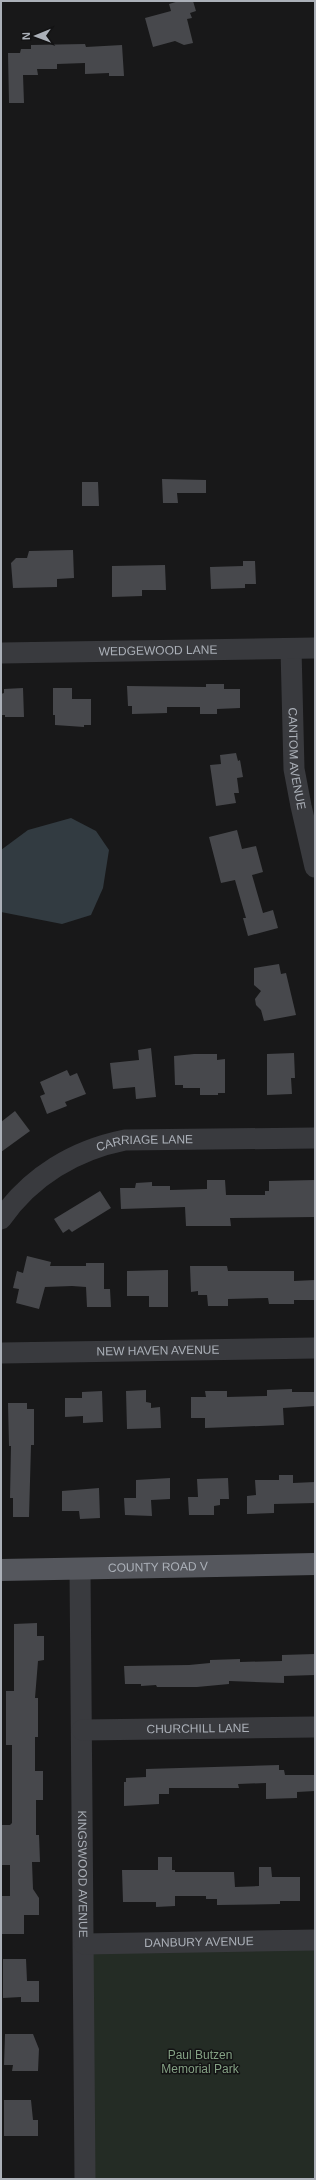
<svg xmlns="http://www.w3.org/2000/svg" width="316" height="2180" viewBox="0 0 316 2180" font-family="Arial,sans-serif">
<style>
.green{fill:#242c25}
.water{fill:#323b41}
.building{fill:#47484c}
.lines{fill:none;stroke-linecap:round;stroke-linejoin:round}
.minor{stroke:#393a3e;stroke-width:21}
.major{stroke:#55575d;stroke-width:22}
.labels{text-anchor:middle;dominant-baseline:central;stroke-width:3;stroke-linejoin:round;paint-order:stroke}
.street-label{font-size:12px;fill:#abb0b8;stroke:#131314}
.park-label{font-size:12px;fill:#84a184;stroke:#131314}
</style>
<rect width="100%" height="100%" fill="#181819"/>
<!-- green -->
<path class="green" d="M315,1940v239h-230l-1,-235z"/>
<!-- water -->
<path class="water" d="M71,818l25,13 13,19 -6,38 -12,27 -29,9 -61,-12v-62l27,-20z"/>
<!-- building -->
<path class="building" d="M179,1h14l3,10 -6,2 2,5 -5,1 6,24 -9,2 -9,-4 -22,6 -8,-29 26,-7 -2,-7z
M85,44l1,3 36,-2 2,31h-15v-3l-24,1v-11l-28,1v5h-20l1,6h-15l1,28h-15l-1,-50h12l1,-4h10v-4z
M162,479l44,1v13h-29l1,10h-15z
M82,482h16l1,24h-17z
M73,550l1,28 -17,1v8l-44,1 -2,-25 5,-5h11l2,-7z
M243,561h12l1,23h-11v4l-34,1 -1,-22 33,-1z
M165,565l1,25h-24v6l-30,1v-31z
M206,684h18v5h16v19l-23,1v5h-17v-7h-33v6l-35,1v-8h-4l-1,-20 79,1z
M23,688l1,29h-19v-2h-4v-21l3,-1v-4z
M53,688h19v11h19v26h-7v2l-29,-2v-10h-2z
M236,753l2,8 2,-1 3,17 -6,1 2,15h-5l2,10 -20,3 -6,-41 11,-1 -1,-9z
M237,830l5,19 14,-3 7,26 -11,3 11,38 10,-3 5,18 -30,8 -5,-18h3l-11,-38 -14,3 -12,-46z
M279,964l2,10 5,-1 10,42 -32,6 -3,-11 -5,-5 -1,-6 6,-8 -7,-6v-17z
M151,1048l5,49 -20,2 -1,-12 -22,2 -3,-26 29,-3 -1,-10z
M294,1053l1,25h-4l1,16 -25,1v-41z
M194,1054h23v6l8,-1v34h-7v2h-18v-7h-17v-3h-8l-1,-29z
M67,1070l3,6 7,-3 9,21 -21,8 2,4 -20,8 -7,-18 5,-2 -5,-12z
M15,1111l15,20 -29,21v-30z
M207,1180h18l1,15h39v-4h4v-10l46,-1v37l-85,1 1,8h-45l-1,-19 -64,2 -1,-21h15l1,-5 16,-1v4h18v4l37,-1z
M100,1191l11,17 -39,24 -3,-3 -6,4 -9,-14z
M27,1256l24,6 -1,4h36v-3h18v26h6l1,18h-24l-1,-20 -14,-1 -27,1 -6,22 -23,-6 3,-14 -6,-1 4,-17 6,2z
M190,1266h37l1,5h66v10l21,-1v20h-21v4h-25l-1,-6 -40,1v7h-20l-1,-11h-9v-4l-7,1z
M168,1270v37h-19v-11h-22v-25z
M292,1389v3h23v14l-32,2 1,17 -79,3v-10h-14v-21h15l-1,-6h22v6l40,-1v-6z
M146,1390v12l5,1v5l9,-1 1,21 -34,1 -1,-38z
M102,1391l1,31 -20,1v-7l-18,1v-19h17v-6z
M8,1403h19v6h7v36h-3l-2,72h-16v-19h-3l1,-52h-2z
M279,1475h14v8l22,-1v21l-41,1v9l-27,1v-18l9,-1 -1,-15h24z
M170,1478v21l-19,1 1,16 -27,-1 -1,-17h12v-18z
M228,1478l1,21h-9v6l-6,1v9h-25l-1,-18h10l-1,-18z
M99,1488l1,30 -20,1 -1,-8h-17v-20z
M37,1623v13h7v24l-6,1 -3,37h3v39h-3v34h8v29h-7v35h3l1,27h-8l1,27 6,9v17h-15v19h-23v-38h9v-31h-9v-40h9l2,-2v-78h-6v-54h8v-67z
M315,1654v21l-31,1v7l-55,-2v3l-32,3h-40l-1,-2 -15,1v-2h-16l-1,-18 65,-1 21,-2v-3l30,-1v3l42,-1v-6z
M279,1765v5h5l1,5h30v16l-18,1v6l-31,1v-16l-28,1 1,4h-70v6h-10v10l-35,2v-24h2v-4l20,-1v-8z
M158,1857h14v13h3v2h59l1,15 24,-1v-19h12l1,10h28v24h-20v3l-63,1v-6h-11v-3h-31v10l-19,1v-5h-33l-1,-32h36z
M3,1959h23l1,22h12v21h-18v-5l-18,1z
M5,2034h28l6,15 -1,22h-26l1,-6h-9z
M4,2100h27l2,20h5v16h-34z"/>
<g class="lines">
<!-- minor -->
<g class="minor">
<path id="s1" d="M291,649l3,120 7,37 14,61"/>
<path id="s2" d="M1,653l314,-5"/>
<path id="s3" d="M1,1219c30,-43 74,-69 124,-79l190,-2"/>
<path id="s4" d="M1,1353l314,-5"/>
<path id="s5" d="M80,1569l5,610"/>
<path id="s6" d="M82,1730l233,-3"/>
<path id="s7" d="M84,1944l231,-4"/>
</g>
<!-- major -->
<path class="major" id="s8" d="M1,1570l314,-6"/>
</g>
<g class="labels">
<!-- street labels -->
<g class="street-label">
<text stroke="none"><textPath href="#s2" startOffset="157">WEDGEWOOD LANE</textPath></text>
<text stroke="none"><textPath href="#s1" startOffset="110">CANTOM AVENUE</textPath></text>
<text stroke="none"><textPath href="#s3" startOffset="170">CARRIAGE LANE</textPath></text>
<text stroke="none"><textPath href="#s4" startOffset="157">NEW HAVEN AVENUE</textPath></text>
<text stroke="none"><textPath href="#s8" startOffset="157">COUNTY ROAD V</textPath></text>
<text stroke="none"><textPath href="#s6" startOffset="116">CHURCHILL LANE</textPath></text>
<text stroke="none"><textPath href="#s5" startOffset="305">KINGSWOOD AVENUE</textPath></text>
<text stroke="none"><textPath href="#s7" startOffset="115">DANBURY AVENUE</textPath></text>
</g>
<!-- park labels -->
<g class="park-label">
<text x="200" y="2055">Paul Butzen<tspan x="200" dy="14">Memorial Park</tspan></text>
</g>
</g>
<!-- border -->
<rect width="316" height="2180" fill="none" stroke="#abb0b8" stroke-width="4"/>
<!-- north arrow -->
<g transform="translate(36 36) rotate(269)" stroke="#131314" stroke-width="3" paint-order="stroke">
<path d="M0-3L7 15L0 10L-7 15Z" fill="#abb0b8"/>
<text y="-6" font-size="11" font-weight="bold" text-anchor="middle" fill="#abb0b8">N</text>
</g>
</svg>
